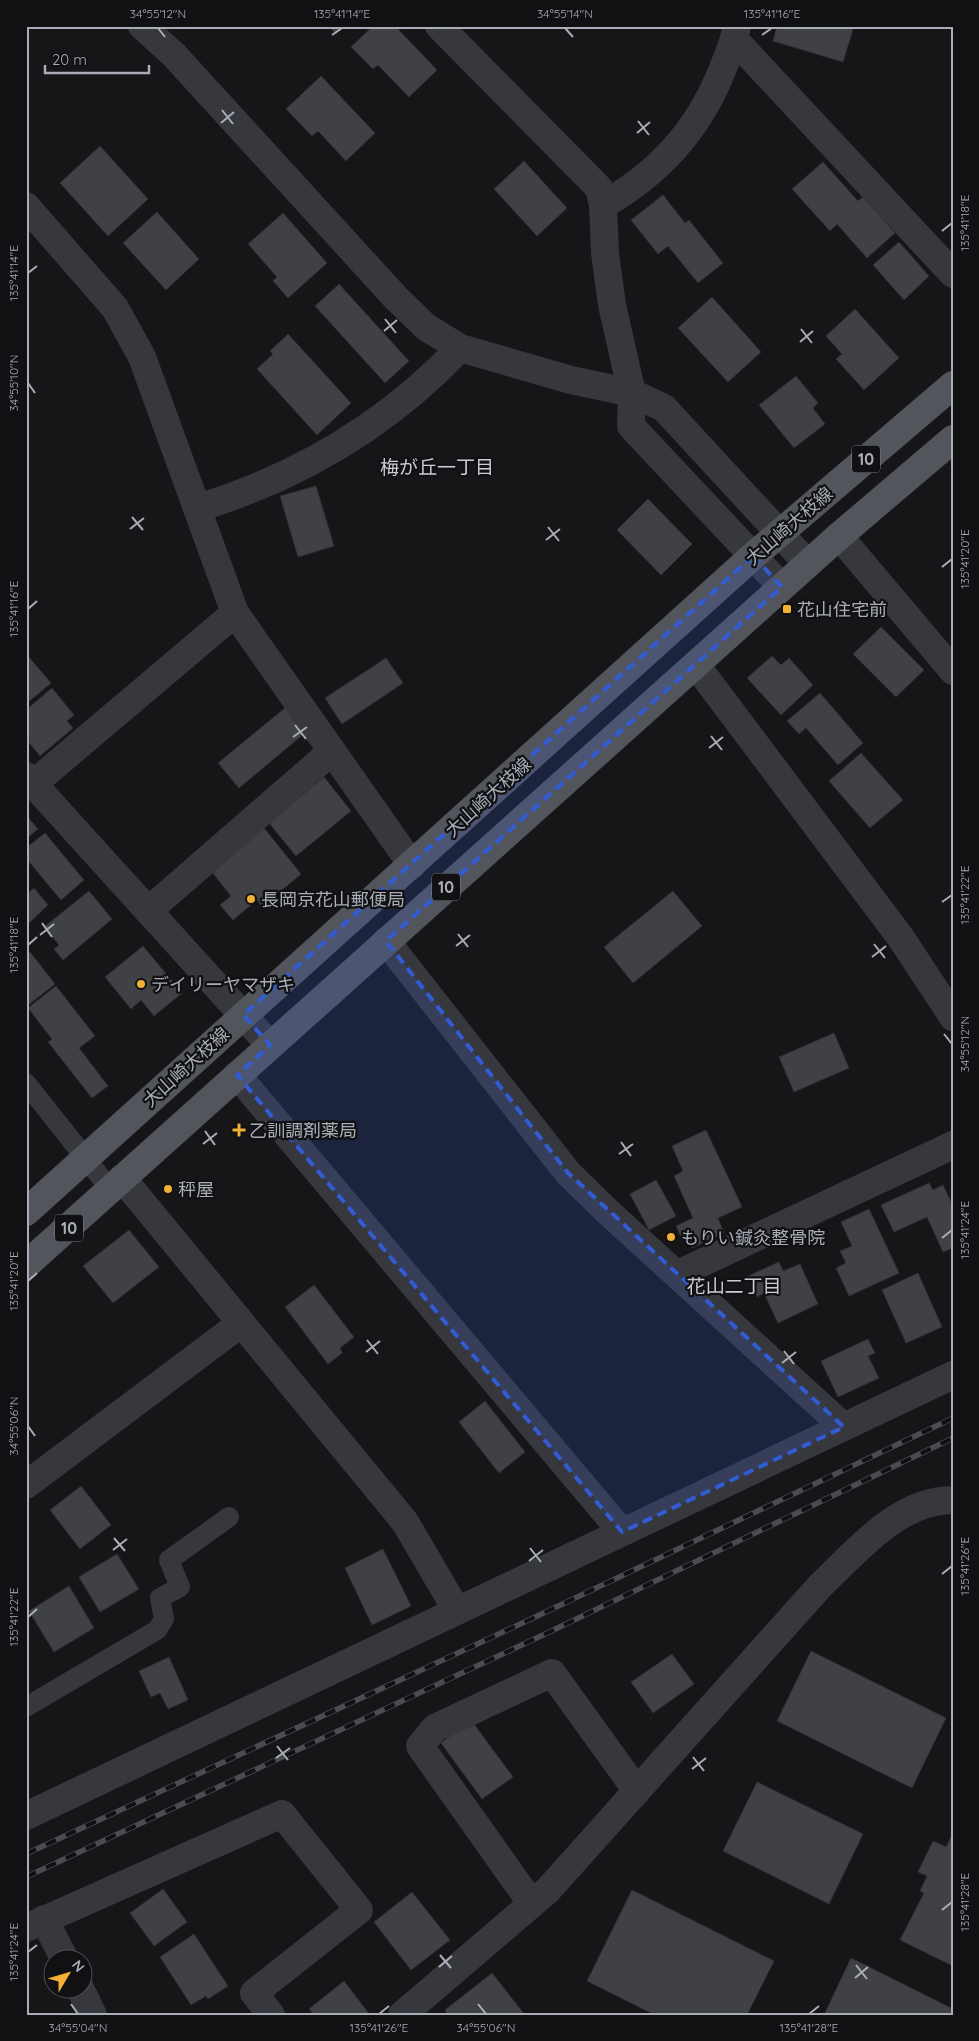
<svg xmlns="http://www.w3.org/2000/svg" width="979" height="2041" viewBox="0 0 979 2041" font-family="Quicksand,'Noto Sans JP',sans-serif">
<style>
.building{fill:#404145;stroke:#303034}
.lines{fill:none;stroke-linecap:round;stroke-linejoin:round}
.service{stroke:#37383d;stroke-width:20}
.minor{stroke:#37383d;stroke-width:28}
.tertiary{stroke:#37383d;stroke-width:28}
.primary{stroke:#53555c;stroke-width:28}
.rail-casing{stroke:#4a4c52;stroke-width:5.5}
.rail{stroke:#111113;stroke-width:4;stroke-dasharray:11;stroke-linecap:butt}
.marked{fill:#325cd3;fill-opacity:0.2;stroke:#325cd3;stroke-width:4;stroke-dasharray:10 6;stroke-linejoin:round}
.ticks{fill:none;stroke:#a8adb8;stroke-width:2}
.poi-dot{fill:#f2b134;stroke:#111113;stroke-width:2}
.labels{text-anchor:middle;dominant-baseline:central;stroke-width:4.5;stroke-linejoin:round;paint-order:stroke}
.shield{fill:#111113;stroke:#7b7e86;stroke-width:1}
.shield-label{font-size:16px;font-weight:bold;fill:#a8adb8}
.street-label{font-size:18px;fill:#a8adb8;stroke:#111113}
.poi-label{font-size:18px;fill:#a8adb8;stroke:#111113;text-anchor:start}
.neighbourhood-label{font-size:19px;fill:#c9ccd4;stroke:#111113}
.neatline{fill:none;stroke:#a8adb8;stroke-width:2}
.ticks-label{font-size:12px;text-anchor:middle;fill:#a8adb8}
</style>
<rect width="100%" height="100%" fill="#161618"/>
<!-- building -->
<path class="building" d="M329,26h16l-9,8z
M373,26h22l42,44 -28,27 -31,-32 -5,4 -22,-22z
M777,26h77l-11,36 -70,-21z
M321,76l54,57 -29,28 -28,-30 -6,5 -26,-27z
M100,146l48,53 -40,37 -48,-53z
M524,161l43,47 -30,28 -43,-47z
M823,162l35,39 5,-4 32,36 -28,25 -30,-34 -7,7 -38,-42z
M663,195l22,28 4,-3 34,43 -25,20 -30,-37 -10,8 -27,-34z
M157,212l42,47 -33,31 -43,-47z
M283,213l44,50 -39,35 -15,-17 4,-4 -29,-33z
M899,242l30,34 -25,24 -31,-35z
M339,284l70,77 -24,22 -70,-77z
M712,297l49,55 -33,30 -50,-54z
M855,309l44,49 -35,32 -28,-31 6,-5 -16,-18z
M288,334l63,69 -34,32 -60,-66 16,-15 -3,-3z
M796,376l22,27 -5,5 12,16 -31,24 -35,-43z
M316,486l18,60 -36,11 -18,-61z
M648,499l44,45 -31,31 -44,-45z
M881,627l43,43 -28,27 -43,-43z
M28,656l23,27 -25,21v-47z
M772,656l9,9 8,-7 24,27 -32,30 -34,-37z
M386,658l17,25 -61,41 -17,-26z
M52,688l22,27 -7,6 6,7 -33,28 -14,-17v-29z
M820,693l43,50 -25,22 -32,-37 -7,6 -12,-13z
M285,708l21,24 -67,56 -21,-25z
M861,753l42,47 -33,28 -41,-47z
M324,777l27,34 -55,45 -27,-33z
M26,815l12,14 -12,10z
M264,828l37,46 -39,33 -5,-7 -24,20 -13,-15 11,-9 -19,-24z
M45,833l39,47 -23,20 -35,-42v-10z
M34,888l14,17 -22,21v-35l2,2z
M89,891l23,28 -49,41 -9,-11 5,-4 -15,-18z
M673,891l29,35 -69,57 -29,-36z
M143,946l39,47 -28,23 -13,-16 -10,9 -26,-32z
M30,952l25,32 -28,22 -1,-51z
M56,986l39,50 -16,12 29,38 -16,12 -44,-56 4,-3 -24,-31z
M834,1033l15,35 -55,24 -15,-35z
M706,1130l36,77 -24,11 6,15 -32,15 -6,-14 -5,3 -5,-11 17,-8 -19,-42 9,-5 -11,-25z
M656,1180l20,36 -27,14 -19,-36z
M929,1183l4,7 10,-5 10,21v42l-10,4 -16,-35 -33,15 -13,-27z
M869,1209l30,64 -50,23 -13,-28 10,-5 -6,-12 12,-5 -11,-24z
M129,1230l30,37 -46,36 -30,-37z
M779,1262l4,9 17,-7 18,40 -40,19 -14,-30 -7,4 -9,-21z
M918,1273l24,54 -36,16 -24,-53z
M314,1285l40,52 -14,11 2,5 -14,11 -43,-57z
M868,1339l7,14 -7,3 11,22 -41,19 -17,-36z
M485,1401l40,51 -26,21 -40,-51z
M81,1486l30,39 -31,24 -30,-39z
M383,1549l28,57 -39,19 -27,-57z
M117,1554l22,35 -39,23 -21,-35z
M69,1586l25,42 -40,24 -25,-41z
M811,1651l135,67 -34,70 -135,-67z
M672,1654l22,30 -41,29 -22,-31z
M169,1657l19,43 -20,9 -8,-16 -9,4 -12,-26z
M471,1720l42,57 -31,22 -41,-56z
M757,1782l106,52 -34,70 -106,-53z
M952,1835l1,1v130l-53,-26 24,-47 -4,-2 7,-15 -9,-4 15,-31 13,6z
M163,1889l24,33 -33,24 -24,-33z
M632,1890l142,71 -27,54h-92l-68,-34z
M412,1892l38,48 -39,30 -37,-48z
M194,1934l34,52 -20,13 -2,-3 -15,9 -31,-48z
M851,1958l102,51v6h-129z
M492,1973l33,42h-77l-3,-5z
M344,1981l26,34h-56l-5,-6z"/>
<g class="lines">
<!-- service -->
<path class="service" d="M26,1083l84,106
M26,1707l131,-77 7,-11 -4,-21 20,-11 -11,-27 60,-43"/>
<!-- minor -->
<path class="minor" d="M142,26l32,29 222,243 30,29 34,21 111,32 61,13
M735,40l218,234
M603,205c55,-31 94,-73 118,-132 6,-15 13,-30 16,-47
M26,206l89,102 27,49 93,256 177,252
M198,508c101,-31 189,-83 262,-160
M839,536l114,135
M696,665l205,273 52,79
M26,776l244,269
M33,784l202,-171
M148,911l183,-159
M386,941l182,232 40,39 236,215
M237,1075l385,457
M122,1178l283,344 52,89
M678,1274l275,-129
M26,1485l214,-161
M26,1816l927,-441
M532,1904l-112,-158 15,-18 117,-55 85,118
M44,1919l20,39
M26,1928l256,-114 77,96 -105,83 17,22
M80,1988l13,27
M402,2015l146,-125 272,-304c37,-35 78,-86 133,-86"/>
<!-- tertiary -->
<path class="tertiary" d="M439,26l160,162 4,17 2,48 7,52 20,88 -1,33 151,161
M632,393l32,15 144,156"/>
<!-- primary -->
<path class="primary" d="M26,1212l727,-656 200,-171
M26,1265l813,-729 114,-97"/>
<!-- rail casing -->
<g class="rail-casing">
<path id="rail" d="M26,1854l505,-235 422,-201
M26,1877l517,-242 410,-197"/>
</g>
<!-- rail -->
<use href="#rail" class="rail"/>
</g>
<!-- marked area -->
<path class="marked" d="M753,556l29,31 -396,354 182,232 276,254 -222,105 -385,-457 33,-30 -27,-30z"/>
<!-- ticks -->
<path class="ticks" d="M158,28l7,9M565,28l8,9M332,35l10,-7M762,35l10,-7M222,110l11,14M638,121l11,14M221,123l13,-11M637,133l13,-11M942,231l10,-8M28,273l9,-7M385,319l11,14M801,329l11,14M384,331l13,-11M800,342l13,-11M28,383l7,10M132,517l11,13M548,527l11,14M130,529l14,-11M546,540l14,-11M942,567l10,-8M28,609l9,-8M295,725l11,14M711,736l11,14M293,737l14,-10M709,748l14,-11M942,902l10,-7M42,923l10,14M458,934l10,13M40,935l14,-11M874,944l11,14M28,945l9,-8M456,946l14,-11M872,957l14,-11M944,1034l8,10M205,1131l10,14M621,1142l10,14M203,1144l14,-11M619,1154l14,-10M942,1238l10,-8M28,1281l9,-8M367,1340l11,14M784,1351l10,13M366,1352l14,-11M782,1363l14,-11M28,1426l7,10M114,1538l11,13M530,1548l11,14M113,1550l14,-11M529,1561l14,-11M942,1574l10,-8M28,1617l9,-8M277,1746l11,14M693,1757l11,14M276,1758l14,-10M692,1769l14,-11M942,1910l10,-8M28,1952l9,-7M440,1955l11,13M856,1965l11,14M439,1967l13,-11M855,1978l13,-11M71,2004l7,10M478,2004l8,10M379,2014l10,-8M809,2014l10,-8"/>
<!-- markers -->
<g class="poi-dot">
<rect x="782" y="604" width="10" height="10" rx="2.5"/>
<circle cx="251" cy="899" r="5"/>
<circle cx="141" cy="984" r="5"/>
<path d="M236.5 1122.5h5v5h5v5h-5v5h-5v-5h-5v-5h5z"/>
<circle cx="168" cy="1189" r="5"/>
<circle cx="671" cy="1237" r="5"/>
</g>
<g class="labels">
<!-- shield labels -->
<g class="shield">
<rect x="852" y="445.5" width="28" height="27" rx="4"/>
<rect x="432" y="873.5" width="28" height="27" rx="4"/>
<rect x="55" y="1214.5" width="28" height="27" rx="4"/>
</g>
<g class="shield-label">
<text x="866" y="459">10</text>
<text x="446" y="887">10</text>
<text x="69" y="1228">10</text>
</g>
<!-- street labels -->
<g class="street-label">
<text transform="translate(789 526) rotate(-41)">大山崎大枝線</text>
<text transform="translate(488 797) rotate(-42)">大山崎大枝線</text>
<text transform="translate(186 1067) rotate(-42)">大山崎大枝線</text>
</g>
<!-- poi labels -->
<g class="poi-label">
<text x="797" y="609">花山住宅前</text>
<text x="261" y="899">長岡京花山郵便局</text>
<text x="151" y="984">デイリーヤマザキ</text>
<text x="249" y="1130">乙訓調剤薬局</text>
<text x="178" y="1189">秤屋</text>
<text x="681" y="1237">もりい鍼灸整骨院</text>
</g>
<!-- neighbourhood labels -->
<g class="neighbourhood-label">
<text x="437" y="467">梅が丘一丁目</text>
<text x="734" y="1286">花山二丁目</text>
</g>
</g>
<!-- border -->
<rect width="979" height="2041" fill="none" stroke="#111113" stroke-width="55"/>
<!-- north arrow -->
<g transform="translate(68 1974) rotate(52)"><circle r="24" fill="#111113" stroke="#4d4f55"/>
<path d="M0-4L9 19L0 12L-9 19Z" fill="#f2b134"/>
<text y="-8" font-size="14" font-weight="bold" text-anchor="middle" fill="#a8adb8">N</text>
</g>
<!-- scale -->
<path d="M45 65v8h104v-8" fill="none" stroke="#a8adb8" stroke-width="2.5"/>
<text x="52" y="65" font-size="15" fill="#a8adb8" stroke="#111113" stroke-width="4" paint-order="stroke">20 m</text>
<rect x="28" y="28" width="924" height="1986" class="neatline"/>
<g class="ticks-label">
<text x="158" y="18">34°55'12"N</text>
<text x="342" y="18">135°41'14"E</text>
<text x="565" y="18">34°55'14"N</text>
<text x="772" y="18">135°41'16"E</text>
<text transform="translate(965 223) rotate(-90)" y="4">135°41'18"E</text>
<text transform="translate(14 273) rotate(-90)" y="4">135°41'14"E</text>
<text transform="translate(14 383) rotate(-90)" y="4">34°55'10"N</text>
<text transform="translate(965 559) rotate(-90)" y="4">135°41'20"E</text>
<text transform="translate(14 609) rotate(-90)" y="4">135°41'16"E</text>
<text transform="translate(965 895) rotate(-90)" y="4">135°41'22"E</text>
<text transform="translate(14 945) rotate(-90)" y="4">135°41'18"E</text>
<text transform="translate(965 1044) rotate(-90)" y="4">34°55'12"N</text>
<text transform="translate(965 1230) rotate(-90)" y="4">135°41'24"E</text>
<text transform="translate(14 1281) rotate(-90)" y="4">135°41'20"E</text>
<text transform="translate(14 1426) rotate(-90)" y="4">34°55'06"N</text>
<text transform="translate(965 1566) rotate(-90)" y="4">135°41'26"E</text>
<text transform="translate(14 1617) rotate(-90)" y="4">135°41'22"E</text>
<text transform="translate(965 1902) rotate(-90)" y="4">135°41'28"E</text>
<text transform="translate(14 1952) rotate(-90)" y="4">135°41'24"E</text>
<text x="78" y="2032">34°55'04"N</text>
<text x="379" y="2032">135°41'26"E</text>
<text x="486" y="2032">34°55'06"N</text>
<text x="809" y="2032">135°41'28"E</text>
</g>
</svg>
